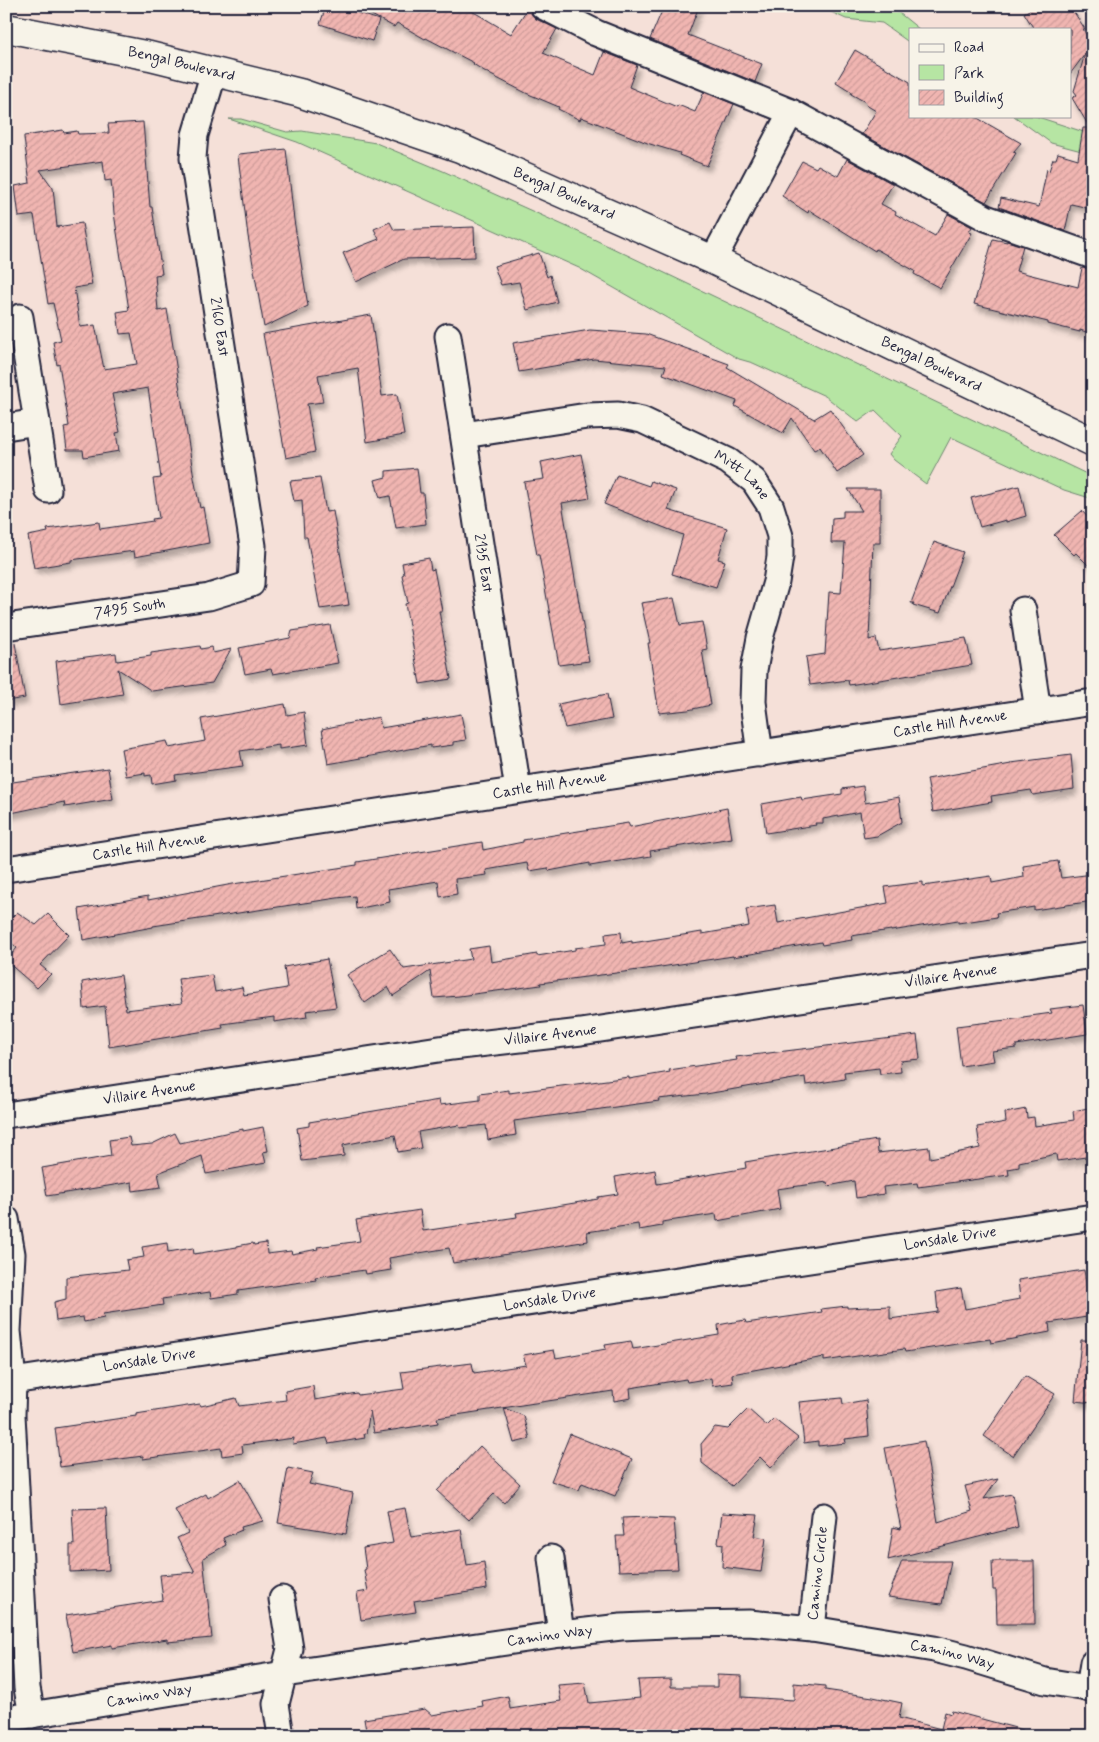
<svg xmlns="http://www.w3.org/2000/svg" width="1099" height="1742" viewBox="0 0 1099 1742" font-family="Mynerve,sans-serif">
<style>
.green{fill:#b6e5a3;stroke:#6c846f}
.building{fill:url(#building-hatch);stroke:#22223b;fill-rule:evenodd;filter:url(#shadow)}
.lines{fill:none;stroke-linecap:round;stroke-linejoin:round}
.minor-casing{stroke:#22223b;stroke-width:29}
.major-casing{stroke:#22223b;stroke-width:31}
.minor{stroke:#f7f3e8;stroke-width:25}
.major{stroke:#f7f3e8;stroke-width:28}
.labels{text-anchor:middle;dominant-baseline:central;stroke-width:4;stroke-linejoin:round;paint-order:stroke}
.street-label{font-size:15px;fill:#22223b;stroke:#f7f3e8}
</style>
<defs>
<pattern id="building-hatch" width="6" height="6" patternUnits="userSpaceOnUse" patternTransform="scale(1.25)"><rect width="6" height="6" fill="#f0b5b1"/><path d="M-1 1l2-2M0 6l6-6M5 7l2-2" fill="none" stroke="#ce9b99"/></pattern>
<filter id="shadow"><feDropShadow dx="3" dy="5.5" stdDeviation="2.5" flood-color="#0004"/></filter>
</defs>
<rect width="100%" height="100%" fill="#f5e0d8"/>
<filter id="ink" filterUnits="userSpaceOnUse"><feTurbulence type="fractalNoise" baseFrequency=".02" numOctaves="2"/><feDisplacementMap in="SourceGraphic" scale="10" xChannelSelector="R" yChannelSelector="G"/><feConvolveMatrix kernelMatrix="1 2 1 2 8 2 1 2 1" color-interpolation-filters="sRGB"/></filter>
<g filter="url(#ink)">
<!-- green -->
<path class="green" d="M818,6h26l10,4 39,-2 26,21h-9v14l-28,-20 -36,-4z
M1014,116h21l58,19v19l-42,-11z
M229,119h12l46,13 15,-1 74,12 67,28 140,63 510,243v22l-29,-9 -113,-53 -25,47 -32,-24 -5,-6 13,-18 -27,-26 -17,12 -33,-26 -72,-33 -14,-4 -160,-91 -282,-126z"/>
<!-- building -->
<path class="building" d="M326,6h11l42,14 -7,21 -52,-17z
M355,6h107l17,9 32,19 18,-28 2,7 5,6 21,10 -14,24 52,22 9,-23 33,13 -8,22 48,20 1,-2 17,7 9,-20 30,12 -27,62 -28,-11 1,-2 -30,-9 -69,-27 -1,3 -22,-11 1,-2 -33,-14 -35,-18 -18,-11 1,-1 -48,-25 -1,1 -28,-16 -3,4z
M664,6h35l-11,29 74,29 -7,18 -105,-43z
M1036,6h34l15,23h-2l8,13h2v167l-22,-5 -6,27 -66,-24 2,-9 38,9 8,-38 2,2 4,-12h3l2,-6 20,6 5,-31h7l-18,-30 5,-3 -3,-4 11,-37 -15,20v-45h-36l-10,-16z
M855,50l55,32v34h64l47,27 -8,9 3,1 -30,49 -124,-68 14,-23 -10,-6 1,-2 -16,-9 1,-2 -16,-10z
M143,122l7,85h2l10,67 -7,1 3,36 9,-2 27,169 6,30 3,-1 6,36 -74,14 -1,-6 -63,9v2l-37,6 -6,-32 20,-4 -1,-3 52,-7 1,7 53,-8 -1,-2 7,-1 -6,-39 8,-1 -13,-90 -36,6 8,38 -4,1 3,18 -35,6 -1,-7h-16l-3,-23 5,-1 -10,-62 -2,1 -4,-23 8,-2 -8,-37 -5,1 -14,-89 -15,2 -4,-31 15,-3 -6,-45v-2l39,-6 1,3 13,-2 1,3 31,-1 -1,-9zM103,161l2,20 6,-1 3,33 15,97 -12,2 3,22 11,-1 6,31 -33,5 -9,-44 -15,2 -6,-39 18,-3 -10,-62 -25,4 -4,-39 -13,-18z
M286,149l8,71 14,86 -44,21 -16,-91 -10,-80 1,-2z
M847,159l46,25 -12,20 15,8 -1,2 40,22 13,-22 24,13 -3,5 3,1 -32,55 -26,-14 1,-3 -39,-22 -1,2 -66,-41 -1,3 -26,-17 20,-35 14,7 2,-3 20,11z
M390,222l4,8 80,-3 1,30 -71,2 -48,23 -13,-29 36,-14 -5,-10z
M993,239l14,3v-1l16,5 -7,25 62,16 4,-19 11,2v64l-13,-4v2l-32,-8v-2l-74,-18z
M539,253l8,24 3,-2 7,27 -30,8 -8,-28 -18,3 -7,-19z
M371,315l11,81 15,-2 7,41 -37,7 -9,-74 -40,7 5,27 -16,2 8,48 -29,6 -23,-124z
M590,330l56,4 83,30 -2,3 87,52 16,-10 33,46 -26,18 -17,-26 -6,3 -22,-32 -9,15 -48,-27 2,-5 -74,-27 3,-8 -72,-7 -75,13 -6,-29z
M581,454l9,44 -28,5 27,158 -30,4 -20,-110h-2l-13,-73 20,-3 -3,-17z
M417,468l3,25h3l3,31 -30,4 -6,-32 -10,2 -5,-18 11,-3v-6z
M617,475l32,11 2,-5 25,9 -8,20 59,18 -9,31 7,2 -9,26 -44,-13 11,-39 -79,-31z
M320,478l6,34 7,-1 16,94 -29,4 -13,-72h-3l-2,-37 -8,1 -4,-20z
M1019,486l7,30 -20,6v-2l-26,7 -9,-29z
M848,489h32v54h-7l-4,97 7,-2 3,13 87,-13 6,27 -123,20 -1,-5 -38,5 -4,-28 19,-3 4,-62 12,1 4,-50h-14l1,-25 11,-1v-6h19z
M1082,511l11,12v47l-17,-17 -2,2 -20,-20z
M934,542l29,10 -23,61 -27,-8 1,-2h-3z
M429,558l2,12 3,-1 8,42h-3l12,68 -31,5 -15,-80 3,-1 -6,-28 2,-1 -2,-11z
M674,598l6,27 22,-3 5,27 -5,1 9,55 -23,5 -29,3 -11,-70h2l-9,-40z
M330,625l8,38 -65,11 -2,-5 -26,5 -6,-26 51,-10 2,-7z
M15,643l10,55 -19,3v-57z
M200,646l1,3 11,-2 1,6 18,-4 -19,34 -60,8 -34,-22 5,25 -62,10 -5,-43 60,-8 1,8 34,-5v-3z
M607,694l5,25 -47,9 -7,-24z
M285,704l2,11 17,-3 4,33 -29,4v-4l-39,6 3,15 -68,9 1,5 -24,4 -1,-9 -6,1v-3l-19,3 -5,-27 46,-8 2,7 36,-7 -4,-22z
M461,714l5,26 -13,2v3l-22,3v-3l-103,19 -6,-35 57,-12 2,11z
M1071,755l3,34 -41,6 -2,-5 -40,6 1,6 -59,10 -6,-33 84,-15v-1z
M108,768l5,31 -48,8 -1,-5 -58,12v-31z
M863,786l2,17 34,-6 3,25 -25,14 -13,2 -4,-26 -37,7v4h-8l1,2 -50,8 -4,-29 39,-7 1,3 40,-6v-5z
M727,808l5,30 -82,13 1,5 -61,10v-3l-41,8 -1,-3 -19,3 -2,-8 -41,7 1,5 -32,4 2,15 -17,3 -2,-16 -50,8 2,13 -34,7 -1,-13 -18,2 -184,28v1l-70,13 -4,-31 69,-13v4l85,-16 124,-19v-3l125,-20 1,8 40,-8v-2l105,-17 2,4z
M1058,861l3,17 32,-4v27l-59,9v-3l-38,6 1,4 -39,6v-3l-67,11v-1l-40,6 1,4 -30,5 -1,-3 -88,15v-1l-79,12 -114,15 1,2 -82,11 -25,2 -4,-27 -37,25 -5,-9 -23,16 -18,-28 43,-26 14,20 67,-10 -2,-10 20,-3 2,16 46,-8v2l38,-6v-2l31,-4 -1,-10 16,-2 1,11 10,-2v2l70,-11v2l47,-8 -3,-17 29,-4 3,18 110,-20 -3,-16 38,-5v4l68,-10 1,7 32,-6 -1,-11z
M17,912l19,13 12,-11 21,21 -29,30 11,9 -14,14 -31,-27 11,-13 -11,-10v-15z
M327,959l9,48 -30,4 1,6 -33,5v-5l-52,7 1,4 -114,19 -4,-41 -21,3 -2,-27 39,-7 5,35 56,-7 -4,-24 34,-4 3,17 27,-5 2,8 43,-7 -3,-21z
M1083,1005l4,29 -71,11v3l-24,3 2,10 -33,5 -5,-40 67,-8v-1l29,-4 -2,-4z
M917,1035l3,24 -20,2 1,11 -21,2 -1,-6 -35,4 1,7 -39,6 -1,-8 -99,17 -48,5 1,2 -145,20 2,14 -28,5 -2,-15 -26,3 -1,-3 -41,7 3,16 -23,4 -3,-17 -52,10 1,11 -42,5 -5,-33 12,-2v-4l130,-22 1,5 40,-5v-6l29,-4v3l120,-16v2l41,-7 -1,-2 68,-10 -1,-3z
M1093,1107v49l-36,5 -1,-7 -37,8v5l-11,2 1,6 -91,12 -1,-4 -34,4 1,7 -28,4 -2,-17 -26,5 -1,-4 -50,7 3,20 -63,12 -1,-7 -54,8v4l-23,4 -1,-6 -51,8 1,9 -135,22 -4,-15 -60,10 2,12 -25,4 -1,-4 -50,7 1,3 -78,11v3l-27,4 -1,-6 -48,7 1,6 -60,9 1,4 -20,4 -1,-5 -27,4 -2,-19 12,-3v-22l62,-7 -2,-10 18,-3 -2,-10 25,-4 1,9 25,-4 1,6 43,-7v-1l16,-3 1,2 12,-2 1,11 24,-3 1,3 26,-5 -1,-2 43,-6 -4,-21 64,-10 3,21 94,-14 -1,-4 82,-14v-2l20,-3 -3,-17 40,-7 2,14 89,-16 -1,-6 132,-22 1,13 51,-6 1,11 50,-10 -3,-21 29,-5 -1,-9 21,-4 1,9 7,-1 1,9 39,-6 -1,-9z
M263,1127l5,24 -5,1 3,11 -60,11 -4,-18 -44,17 3,14 -28,4 -1,-9 -85,14 -5,-28 69,-12 -2,-16 20,-3 2,9 21,-2 23,-11 5,10 63,-14v2z
M1084,1270l3,19 6,-2v29l-44,7 1,9 -59,11 -1,-4 -85,13 -1,-3 -80,12v-4l-92,17 1,9 -21,3 -1,-8 -24,4 -1,-3 -56,9 1,10 -17,3 -1,-10 -176,27 1,5 -64,10 -4,-22 -4,23h-2l1,4 -36,6 -2,-6 -34,6 1,-6 -52,7 1,8 -21,3 -1,-8 -78,11v-3l-83,11 -5,-39 81,-12v-2l64,-10 1,2 35,-8 3,8 47,-6 -1,-9 28,-5 2,14 42,-7 1,2 46,-6 -3,-17 71,-9 2,10 52,-8 -3,-10 31,-5 2,8 50,-9 -1,-4 26,-4 2,8 86,-14 -1,-10 27,-5 1,3 76,-11 -1,-3 26,-3v2l43,-2v13l48,-7 -2,-20 25,-4 4,21 55,-10 -2,-19z
M1081,1340h12v63l-18,-2z
M1025,1376l30,18 -42,62 -29,-20z
M842,1398l1,6 23,-4 3,36 -24,3 1,4 -28,3v-5l-14,2 -5,-41z
M504,1408l20,8 6,23 -16,4z
M748,1409l19,17 7,-7 24,19 -27,30 -11,-11 -28,29 -30,-23 -1,-19 14,-17 13,2z
M570,1434l62,25 -17,37 -33,-13 -3,7 -28,-9z
M924,1441l14,81 34,-11 -7,-25 33,-7 -14,20 28,-5 6,33 -130,33 5,-33 8,2 -16,-81z
M480,1446l40,38 -16,19 -10,-9 -25,26 -32,-29z
M288,1468l25,5 -4,11 44,9 -7,41 -68,-11z
M240,1480l23,41 -22,6 1,3 -19,8 3,7 -23,13 9,80 -45,4v-3l-55,9v-3l-39,7 -7,-37 97,-15 -3,-25 35,-3 -18,-34 11,-5 -13,-23 31,-16 2,4z
M106,1508l3,62 -39,2v-27h4l-2,-36z
M405,1508l6,29 50,-8 6,36 17,-3 3,27 -73,12 2,11 -55,8 -4,-27 11,-2 -4,-21 2,-1 -3,-21 30,-5 -6,-32z
M722,1513l36,2 -4,21 12,2 -5,34 -39,-5 1,-23 -5,-1z
M648,1517v1l26,1 4,50 -59,2 -3,-35h8l-2,-18z
M902,1561h49l-9,43 -54,-7z
M992,1561h42l1,63h-38l-1,-34h-3z
M717,1675l25,1v21l52,3v-17l31,3v4l48,7 29,6 -3,15 42,11 4,-17 6,2 1,-3 71,19 -1,6h-154l-89,-8 -1,7 -71,-6 -65,3v-3l-59,7h-216l-3,-17 61,-10 7,6 51,-9 -1,-5 26,-5 2,13 51,-8 -3,-16 27,-2 4,20 51,-5 -2,-18 33,-1v8h46z"/>
<g class="lines">
<!-- minor casing -->
<g class="minor-casing">
<g id="minor">
<path d="M543,6l53,27 195,79 195,106 107,38"/>
<path d="M713,260l78,-148"/>
<path d="M20,317l28,173"/>
<path id="s1" d="M448,336l70,454"/>
<path d="M6,427l31,-5"/>
<path id="s2" d="M464,435l123,-19 31,-1 24,5 86,41 26,20 17,26 9,29v21l-4,25 -16,56 -6,32 -1,32 7,52"/>
<path d="M1023,610l15,101"/>
<path id="s3" d="M6,627l203,-30 42,-13 2,-38 -60,-388 2,-23 19,-63"/>
<path id="s4" d="M6,869l1087,-167"/>
<path id="s5" d="M6,1115l446,-68 129,-15 512,-77"/>
<path d="M6,1219l6,35 -4,77 5,50 -1,34 15,273 5,27"/>
<path id="s6" d="M6,1382l1087,-165"/>
<path d="M551,1558l10,76"/>
<path id="s7" d="M812,1629l12,-113"/>
<path d="M1089,1689l4,-26"/>
<path id="s8" d="M6,1719l278,-45 277,-40 60,-7 68,-3 60,-1 63,6 122,20 32,8 79,24 48,8"/>
<path d="M281,1736l-5,-32 14,-55 -8,-50"/>
</g>
</g>
<!-- major casing -->
<g class="major-casing">
<g id="major">
<path id="s9" d="M6,28l144,28 150,37 160,55 253,112 380,182"/>
</g>
</g>
<!-- minor -->
<use href="#minor" class="minor"/>
<!-- major -->
<use href="#major" class="major"/>
</g>
</g>
<g class="labels">
<!-- street labels -->
<g class="street-label">
<text stroke="none"><textPath href="#s9" startOffset="179">Bengal Boulevard</textPath></text>
<text stroke="none"><textPath href="#s9" startOffset="584">Bengal Boulevard</textPath></text>
<text transform="translate(219 327) rotate(81)">2160 East</text>
<text stroke="none"><textPath href="#s9" startOffset="989">Bengal Boulevard</textPath></text>
<text stroke="none"><textPath href="#s2" startOffset="295">Mitt Lane</textPath></text>
<text stroke="none"><textPath href="#s1" startOffset="230">2135 East</textPath></text>
<text stroke="none"><textPath href="#s3" startOffset="125">7495 South</textPath></text>
<text stroke="none"><textPath href="#s4" startOffset="955">Castle Hill Avenue</textPath></text>
<text stroke="none"><textPath href="#s4" startOffset="550">Castle Hill Avenue</textPath></text>
<text stroke="none"><textPath href="#s4" startOffset="145">Castle Hill Avenue</textPath></text>
<text stroke="none"><textPath href="#s5" startOffset="955">Villaire Avenue</textPath></text>
<text stroke="none"><textPath href="#s5" startOffset="550">Villaire Avenue</textPath></text>
<text stroke="none"><textPath href="#s5" startOffset="145">Villaire Avenue</textPath></text>
<text stroke="none"><textPath href="#s6" startOffset="955">Lonsdale Drive</textPath></text>
<text stroke="none"><textPath href="#s6" startOffset="550">Lonsdale Drive</textPath></text>
<text stroke="none"><textPath href="#s6" startOffset="145">Lonsdale Drive</textPath></text>
<text stroke="none"><textPath href="#s7" startOffset="56">Camino Circle</textPath></text>
<text stroke="none"><textPath href="#s8" startOffset="550">Camino Way</textPath></text>
<text stroke="none"><textPath href="#s8" startOffset="956">Camino Way</textPath></text>
<text stroke="none"><textPath href="#s8" startOffset="145">Camino Way</textPath></text>
</g>
</g>
<!-- margin -->
<rect width="1099" height="1742" fill="none" stroke="#f7f3e8" stroke-width="25"/>
<rect x="12" y="12" width="1074" height="1717" fill="none" stroke="#22223b" stroke-width="2" filter="url(#ink)"/>
<!-- legend -->
<rect x="909" y="28" width="162" height="90" fill="#f7f3e8" stroke="#a29fa3"/>
<rect x="919" y="44" width="25" height="8" fill="#f7f3e8" stroke="#a29fa3"/>
<text x="954" y="52" font-size="15" fill="#22223b">Road</text>
<rect x="919" y="65" width="25" height="15" fill="#b6e5a3" stroke="#a29fa3"/>
<text x="954" y="78" font-size="15" fill="#22223b">Park</text>
<rect x="919" y="90" width="25" height="15" fill="url(#building-hatch)" stroke="#a29fa3"/>
<text x="954" y="102" font-size="15" fill="#22223b">Building</text>
</svg>
